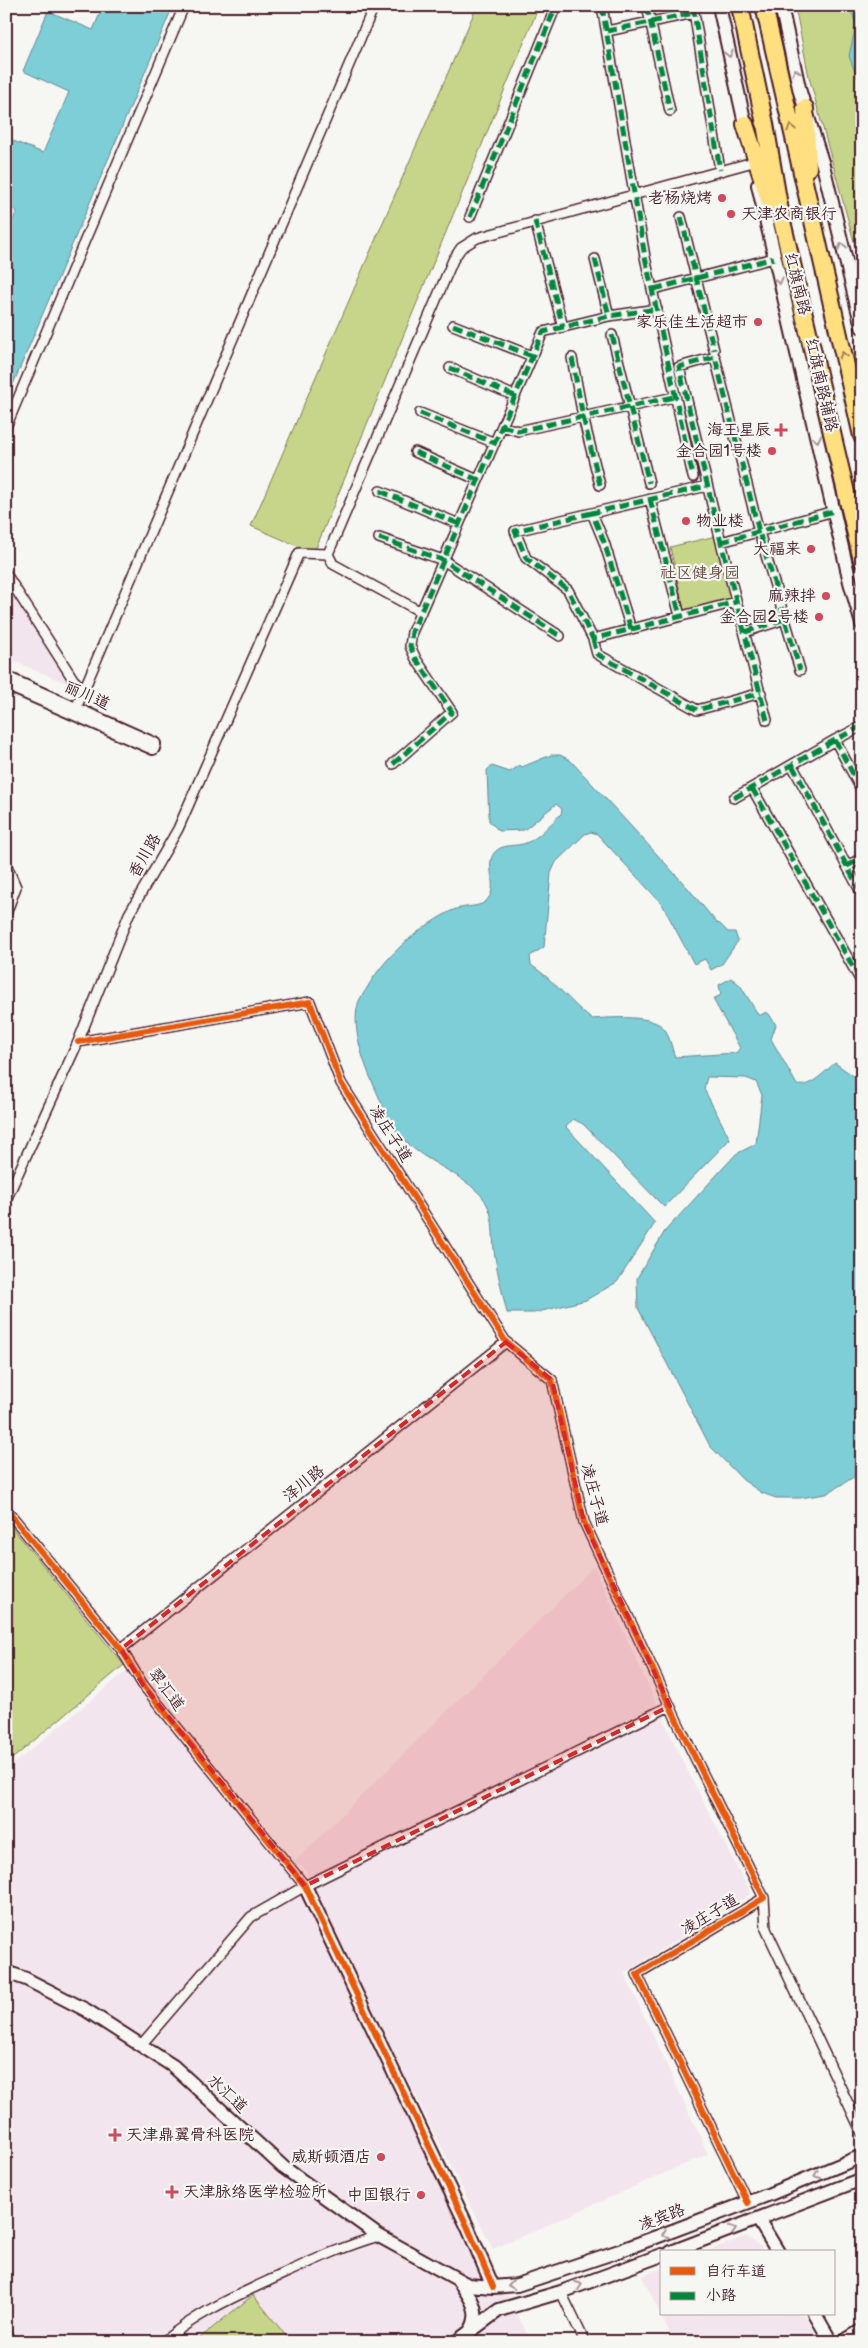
<svg xmlns="http://www.w3.org/2000/svg" width="868" height="2348" viewBox="0 0 868 2348" font-family="'Balsamiq Sans','LXGW WenKai TC',sans-serif">
<style>
.built{fill:#f3e5ed}
.green{fill:#c6d589;stroke:#887a5a}
.water{fill:#7dced7;stroke:#698892}
.lines{fill:none;stroke-linecap:round;stroke-linejoin:round}
.street-casing{stroke:#4a1f2b;stroke-width:12}
.secondary-casing{stroke:#4a1f2b;stroke-width:16}
.highway-casing{stroke:#4a1f2b;stroke-width:20}
.street{stroke:#f6f6f2;stroke-width:9}
.secondary{stroke:#f6f6f2;stroke-width:12}
.highway{stroke:#ffdf80;stroke-width:16}
.quiet{stroke:#00873e;stroke-width:5;stroke-dasharray:10 5;stroke-linecap:butt}
.cycleway-casing{stroke:#f6f6f2;stroke-width:9}
.cycleway{stroke:#e8590c;stroke-width:6}
.oneway{stroke:#a99598}
.oneway2{stroke:#a47f56}
.marked{fill:#d62828;fill-opacity:0.2;stroke:#d62828;stroke-width:4;stroke-dasharray:10 6;stroke-linejoin:round}
.poi-dot{fill:#d1495b;stroke:#f6f6f2;stroke-width:2}
.labels{text-anchor:middle;dominant-baseline:central;stroke-width:4.5;stroke-linejoin:round;paint-order:stroke}
.poi-label{font-size:16px;fill:#4a1f2b;stroke:#f6f6f2;text-anchor:end}
.street-label{font-size:16px;fill:#4a1f2b;stroke:#f6f6f2}
.park-label{font-size:16px;fill:#694c42;stroke:#f6f6f2}
</style>
<rect width="100%" height="100%" fill="#f6f6f2"/>
<filter id="ink" filterUnits="userSpaceOnUse"><feTurbulence type="fractalNoise" baseFrequency=".02" numOctaves="2"/><feDisplacementMap in="SourceGraphic" scale="10" xChannelSelector="R" yChannelSelector="G"/><feConvolveMatrix kernelMatrix="1 2 1 2 8 2 1 2 1" color-interpolation-filters="sRGB"/></filter>
<g filter="url(#ink)">
<!-- built -->
<path class="built" d="M6,584l65,101 -65,-27z
M594,1566l89,196 68,132 -127,79 84,181 -215,95 -134,-265 -56,-117 -9,-5z
M129,1669l170,208 232,465h-525v-572z
M746,2236l15,11 3,5h-58z
M662,2268v46h142l17,28h-147l-32,-66z"/>
<!-- green -->
<path class="green" d="M477,6h62l-225,547 -63,-27z
M795,6h67v265l-53,-194z
M716,536l15,63 -47,11 -14,-63z
M6,1520l118,145 -118,99z
M253,2295l38,47h-96z"/>
<!-- water -->
<path class="water" d="M103,6h70l-167,395v-166l11,-24 -11,-5v-68l37,15 26,-61 -46,-21 25,-60 45,19z
M850,6h12v84l-13,-34 7,-31z
M551,755h9l10,5 117,127 30,36 3,1 8,8h7l3,9 -16,23 -11,6 -6,-11 -11,5 -32,-60 -65,-70 -6,-2 -6,2 -29,28 -5,11 -7,74 -14,9 1,9c23,15 39,37 60,54 19,-1 64,-6 75,12 4,8 6,18 9,26l61,-4 4,-5 -27,-49 8,-4 -2,-10 12,-7 9,7 19,31 7,-4 3,2 7,11 -5,14 26,46c14,3 28,-14 38,-22l20,14 7,22v373l-36,22 -26,4h-24l-14,-5 -19,-13 -33,-34 -72,-138 -1,-30 28,-47 71,-77 20,-10 6,-49 -6,-13 -10,-4 -39,-1 -3,12 26,50 -66,68 -81,-83 -10,-5 -7,8 89,96 -38,59 -31,18 -52,13h-27c-4,-18 -9,-37 -12,-56 -4,-23 2,-45 -16,-64 -21,-21 -53,-31 -74,-52 -15,-14 -22,-35 -30,-53 -10,-22 -24,-58 -17,-84 1,-5 6,-11 9,-16 19,-33 49,-58 82,-76 12,-7 29,-4 36,-10 16,-14 -1,-34 9,-49 8,-10 22,-6 32,-10 13,-5 25,-20 35,-29l1,-5 -6,-5 -32,26 -25,1 -10,-10 -2,-51 5,-4 18,6 10,-7 2,2z"/>
<g class="lines">
<!-- street casing -->
<g class="street-casing">
<path id="street" d="M602,6l43,251 48,220
M647,6l23,105
M693,6l27,164
M607,31l87,-18
M470,217l86,-211
M681,217l33,133
M535,221l28,106
M595,259l14,57
M654,289l120,-31
M453,325l79,31
M612,335l37,148
M572,358l11,59 17,68
M450,368l65,28
M420,413l75,30
M502,426l16,5 156,-34
M6,427l178,-421
M415,452l63,28
M380,491l79,33
M650,499l30,117
M592,513l-77,18 11,27 42,32 25,49 143,-37
M379,538l64,22 117,76
M721,542l113,-31
M6,574l67,105 11,12
M421,612l-88,-48 -5,-10 125,-294 8,-12 16,-10 276,-76
M631,629l-27,-87 -12,-29 115,-27
M745,632l40,-13
M593,639l4,15 100,56 64,-17
M74,713l300,-707
M767,720l-46,-178 -42,-175 36,-10 44,175 41,138
M862,726l-27,14 27,51
M393,764l59,-52 -36,-53 -6,-13 2,-14 131,-300 66,-16 48,-7
M792,765l70,129
M752,788l110,195
M734,798l101,-58
M6,864l10,23 -10,27
M847,866l15,-8
M78,1042l232,-40 31,81 165,259 46,38 32,142 94,201 86,175 -127,76 111,229
M6,1200l72,-158 51,-128 49,-85 121,-276 29,1
M6,1509l115,140 22,36 162,201
M121,1649l385,-307
M764,1898l2,31 96,204
M141,2045l110,-128 54,-31 365,-180
M561,2292l24,50
M6,2333l5,9
M163,2342c35,-30 75,-47 116,-66 33,-15 65,-30 100,-40"/>
</g>
<!-- secondary casing -->
<g class="secondary-casing">
<path id="secondary" d="M719,6l28,127
M781,6l19,86 23,73 39,162
M758,185l92,397 12,42
M6,678l148,66 -1,4 -147,-64
M305,1886l163,342 25,59
M6,1972l20,7 60,31 87,56 110,101 96,69 89,49 25,2 24,-2 102,-34 151,-57 92,-38
M758,2219l20,33
M671,2252l191,-73
M458,2280c12,16 25,33 12,51
M815,2314l16,28
M456,2342l43,-32 62,-18 101,-37
M843,2342l19,-12"/>
</g>
<!-- highway casing -->
<g class="highway-casing">
<path id="highway" d="M740,6l25,118 16,93 81,343
M764,6l98,430
M805,108l3,60
M745,124l26,82"/>
</g>
<!-- street -->
<use href="#street" class="street"/>
<!-- secondary -->
<use href="#secondary" class="secondary"/>
<!-- highway -->
<use href="#highway" class="highway"/>
<!-- quiet -->
<path class="quiet" d="M602,6l43,251 48,220
M647,6l23,105
M693,6l27,164
M607,31l87,-18
M470,217l86,-211
M681,217l33,133
M535,221l28,106
M595,259l14,57
M654,289l120,-31
M453,325l79,31
M612,335l37,148
M572,358l11,59 17,68
M450,368l65,28
M420,413l75,30
M502,426l16,5 156,-34
M415,452l63,28
M380,491l79,33
M650,499l30,117
M592,513l-77,18 11,27 42,32 25,49 143,-37
M379,538l64,22 117,76
M721,542l113,-31
M631,629l-27,-87 -12,-29 115,-27
M745,632l40,-13
M593,639l4,15 100,56 64,-17
M767,720l-46,-178 -42,-175 36,-10 44,175 41,138
M862,726l-27,14 27,51
M393,764l59,-52 -36,-53 -6,-13 2,-14 131,-300 66,-16 48,-7
M792,765l70,129
M752,788l110,195
M734,798l101,-58
M847,866l15,-8"/>
<!-- cycleway casing -->
<g class="cycleway-casing">
<path id="cycleway" d="M78,1042l232,-40 31,81 165,259 46,38 32,142 94,201 86,175 -127,76 111,229
M6,1509l115,140 22,36 162,201 163,342 25,59"/>
</g>
<!-- cycleway -->
<use href="#cycleway" class="cycleway"/>
</g>
<!-- one-way arrows -->
<defs><path id="oneway-chevron" d="M-2-3.5L2.5 0L-2 3.5" fill="none" stroke-width="1.6" stroke-linecap="round" stroke-linejoin="round" transform="scale(1.25)"/></defs>
<g class="oneway">
<use href="#oneway-chevron" transform="translate(729 54) rotate(78)"/>
<use href="#oneway-chevron" transform="translate(796 72) rotate(-103)"/>
<use href="#oneway-chevron" transform="translate(842 246) rotate(-104)"/>
<use href="#oneway-chevron" transform="translate(779 281) rotate(76)"/>
<use href="#oneway-chevron" transform="translate(817 439) rotate(77)"/>
<use href="#oneway-chevron" transform="translate(817 2175) rotate(157)"/>
<use href="#oneway-chevron" transform="translate(733 2229) rotate(-21)"/>
<use href="#oneway-chevron" transform="translate(665 2234) rotate(159)"/>
<use href="#oneway-chevron" transform="translate(511 2285) rotate(172)"/>
<use href="#oneway-chevron" transform="translate(579 2285) rotate(-20)"/>
</g>
<g class="oneway2">
<use href="#oneway-chevron" transform="translate(791 128) rotate(-103)"/>
<use href="#oneway-chevron" transform="translate(843 355) rotate(-103)"/>
</g>
</g>
<!-- marked area -->
<path class="marked" d="M506,1342l46,38 32,142 86,184 -365,180 -162,-201 -22,-36z"/>
<!-- markers -->
<g class="poi-dot">
<circle cx="722" cy="198" r="5"/>
<circle cx="731" cy="214" r="5"/>
<circle cx="758" cy="322" r="5"/>
<path d="M778.5 422.5h5v5h5v5h-5v5h-5v-5h-5v-5h5z"/>
<circle cx="772" cy="451" r="5"/>
<circle cx="686" cy="521" r="5"/>
<circle cx="811" cy="549" r="5"/>
<circle cx="826" cy="596" r="5"/>
<circle cx="819" cy="617" r="5"/>
<path d="M112.5 2127.5h5v5h5v5h-5v5h-5v-5h-5v-5h5z"/>
<circle cx="381" cy="2157" r="5"/>
<path d="M169.5 2184.5h5v5h5v5h-5v5h-5v-5h-5v-5h5z"/>
<circle cx="421" cy="2195" r="5"/>
</g>
<g class="labels">
<!-- poi labels -->
<g class="poi-label">
<text x="712" y="198">老杨烧烤</text>
<text x="741" y="214" text-anchor="start">天津农商银行</text>
<text x="748" y="322">家乐佳生活超市</text>
<text x="771" y="430">海王星辰</text>
<text x="762" y="451">金合园1号楼</text>
<text x="696" y="521" text-anchor="start">物业楼</text>
<text x="801" y="549">大福来</text>
<text x="816" y="596">麻辣拌</text>
<text x="809" y="617">金合园2号楼</text>
<text x="126" y="2135" text-anchor="start">天津鼎翼骨科医院</text>
<text x="371" y="2157">威斯顿酒店</text>
<text x="183" y="2192" text-anchor="start">天津脉络医学检验所</text>
<text x="411" y="2195">中国银行</text>
</g>
<!-- street labels -->
<g class="street-label">
<text transform="translate(797 284) rotate(76)">红旗南路</text>
<text transform="translate(821 385) rotate(77)">红旗南路辅路</text>
<text transform="translate(87 696) rotate(24)">丽川道</text>
<text transform="translate(145 856) rotate(-60)">香川路</text>
<text transform="translate(390 1134) rotate(57)">凌庄子道</text>
<text transform="translate(304 1484) rotate(-39)">泽川路</text>
<text transform="translate(594 1495) rotate(75)">凌庄子道</text>
<text transform="translate(166 1690) rotate(53)">翠汇道</text>
<text transform="translate(710 1915) rotate(-31)">凌庄子道</text>
<text transform="translate(227 2094) rotate(43)">水汇道</text>
<text transform="translate(662 2218) rotate(-21)">凌宾路</text>
</g>
<!-- park labels -->
<g class="park-label">
<text x="700" y="573">社区健身园</text>
</g>
</g>
<!-- margin -->
<rect width="868" height="2348" fill="none" stroke="#f6f6f2" stroke-width="25"/>
<rect x="12" y="12" width="843" height="2323" fill="none" stroke="#4a1f2b" stroke-width="2" filter="url(#ink)"/>
<!-- legend -->
<rect x="660" y="2250" width="175" height="65" fill="#f6f6f2" stroke="#b1a0a2"/>
<rect x="670" y="2267" width="25" height="8" fill="#e8590c" stroke="#b1a0a2"/>
<text x="706" y="2276" font-size="15" fill="#4a1f2b">自行车道</text>
<rect x="670" y="2292" width="25" height="8" fill="#00873e" stroke="#b1a0a2"/>
<text x="706" y="2300" font-size="15" fill="#4a1f2b">小路</text>
</svg>
